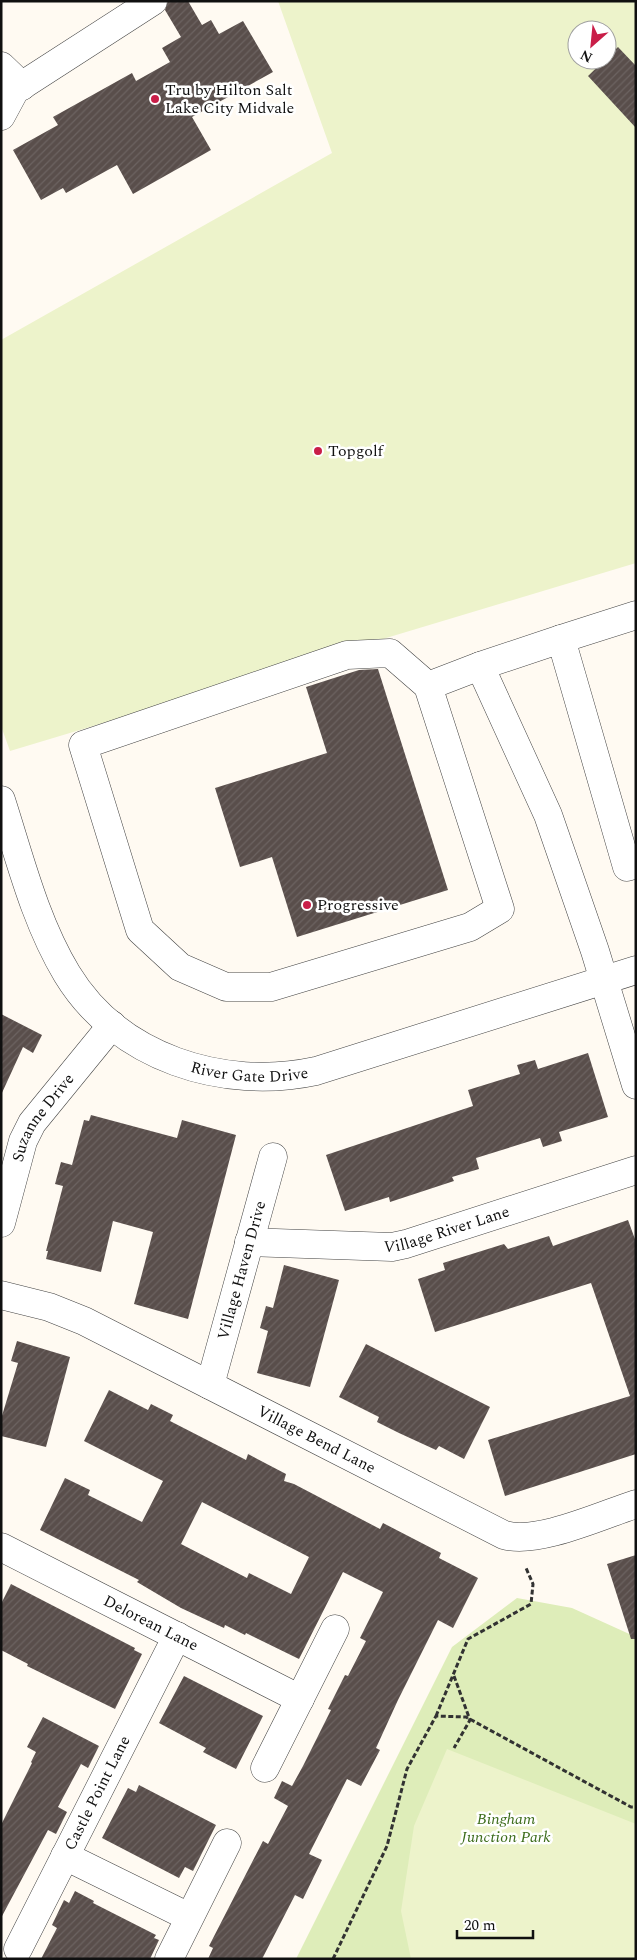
<svg xmlns="http://www.w3.org/2000/svg" width="637" height="1960" viewBox="0 0 637 1960" font-family="Spectral,serif">
<style>
.park{fill:#deedb9}
.pitch{fill:#edf3cb;fill-rule:evenodd}
.building{fill:url(#building-hatch);fill-rule:evenodd}
.lines{fill:none;stroke-linecap:round;stroke-linejoin:round}
.minor-casing{stroke:#434343;stroke-width:29}
.path{stroke:#323232;stroke-width:3;stroke-dasharray:5 2.5;stroke-linecap:butt}
.minor{stroke:#fff;stroke-width:28}
.poi-dot{fill:#c91e48;stroke:#fff;stroke-width:2}
.labels{text-anchor:middle;dominant-baseline:central;stroke-width:5;stroke-linejoin:round;paint-order:stroke}
.poi-label{font-size:16px;fill:#101010;stroke:#fff;text-anchor:start}
.street-label{font-size:16px;fill:#101010;stroke:#fff}
.park-label{font-size:16px;font-style:italic;fill:#3c6c1b;stroke:#fff}
</style>
<defs>
<pattern id="building-hatch" width="6" height="6" patternUnits="userSpaceOnUse" patternTransform="scale(1.25)"><rect width="6" height="6" fill="#594e4b"/><path d="M-1 1l2-2M0 6l6-6M5 7l2-2" fill="none" stroke="#6c6361"/></pattern>
</defs>
<rect width="100%" height="100%" fill="#fffaf2"/>
<!-- park -->
<path class="park" d="M517,1598l55,10 64,29v322h-340l156,-312z"/>
<!-- pitch -->
<path class="pitch" d="M278,1h358v562l-626,188 -9,-25v-386l331,-187zM577,30h30v30h-30z
M447,1749l189,75v135h-225l-10,-48 13,-85z"/>
<!-- building -->
<path class="building" d="M168,1h20l14,24 9,-5 8,14 24,-13 30,51 -81,45 19,33 -78,44 -16,-29 -51,28 -3,-5 -22,12 -28,-50 45,-25 -5,-8 79,-44 4,8 34,-19 -8,-14 19,-11 -16,-27z
M618,47l18,19v62l-48,-52z
M378,669l70,221 -151,47 -25,-80 -32,10 -25,-79 112,-35 -21,-66 53,-17z
M1,1014l41,21 -9,18 -10,-6 -22,48z
M588,1053l20,64 -49,15 3,9 -19,6 -3,-9 -64,20 3,11 -27,8 2,4 -64,21 -1,-5 -44,14 -19,-56 147,-49 -5,-16 52,-16 -3,-9 18,-5 3,9z
M91,1115l86,23 5,-18 54,15 -48,184 -54,-15 19,-72 -40,-11 -12,51 -55,-13 2,-8h-2l17,-65 -8,-2 6,-22 11,3 12,-45 5,1z
M628,1220l8,22v212l-131,42 -17,-56 142,-44 -39,-113 -156,49 -17,-53 27,-9 -2,-7 61,-19 4,5 41,-13 4,10z
M284,1265l55,15 -29,107 -53,-14 11,-42 -8,-3 6,-22 7,2z
M17,1341l53,16 -24,90 -45,-11v-17l17,-56 -7,-2z
M366,1344l124,63 -26,52 -25,-13 -3,4 -37,-17 -22,-11 2,-5 -40,-20z
M109,1390l39,20 3,-6 22,11 -3,6 76,39 2,-6 38,20 -2,7 10,3 86,45 3,-6 58,30 -2,5 39,20 -25,50 -15,-8 -40,80 -22,48 4,2 -19,36 -14,-7 -38,75 13,6 -19,39 -8,-4 -33,64h-54l5,-11 -4,-2 54,-105 5,3 20,-38 -14,-8 8,-17 10,5 11,-20 28,-56 -3,-1 17,-34 3,1 18,-35 -6,-3 23,-46 -40,-20 -44,87 -53,-26 -1,2 -20,-10 -1,3 -43,-20 -44,-26 2,-2 -99,-50 25,-52 25,12 -2,5 54,27 21,-41 -79,-40zM202,1502l107,55 -18,37 -42,-21 -2,5 -66,-34z
M636,1555v84h-5l-24,-75z
M11,1584l124,64 -1,2 8,4 -27,55 -88,-43 1,-2 -27,-14v-46z
M184,1676l79,40 -27,53 -33,-17 3,-4 -47,-25z
M43,1717l56,29 -11,22 -7,-4 -23,43 9,5 -11,22 -8,-4 -47,88v-93l31,-62 -1,-1 5,-10 -9,-5z
M139,1785l77,40 -23,46 -8,-4 -6,11 -77,-40 26,-50 8,4z
M75,1891l19,10 -1,2 63,32 -2,3 5,2 -9,19h-109l16,-31 -5,-3 12,-25 5,3z"/>
<g class="lines">
<!-- minor casing -->
<g class="minor-casing">
<g id="minor">
<path d="M1,66l21,20"/>
<path d="M1,116l14,-26 138,-89"/>
<path d="M561,639l75,-24"/>
<path d="M428,686l-38,-33 -43,2 -264,90 57,185 40,37 46,20h45l199,-60 30,-18 -72,-223 52,-20"/>
<path id="s1" d="M1,800c19,59 34,121 66,174 51,84 156,117 249,97l320,-101"/>
<path d="M636,864l-9,3 -66,-228 -81,27 68,149 47,136 41,134"/>
<path id="s2" d="M1,1223l22,-82 9,-18 80,-98"/>
<path id="s3" d="M249,1242l143,5 14,-3 230,-74"/>
<path id="s4" d="M1,1295l48,12 35,14 420,214c33,10 98,-20 132,-31"/>
<path id="s5" d="M210,1385l63,-228"/>
<path id="s6" d="M1,1547l299,152"/>
<path d="M265,1768l70,-139"/>
<path d="M65,1856l124,61"/>
<path id="s7" d="M18,1949l159,-313"/>
<path d="M169,1959l58,-116"/>
</g>
</g>
<!-- path -->
<path class="path" d="M454,1676l16,44 -16,28
M436,1716l32,-77 63,-35 2,-20 -7,-16
M333,1959l54,-113 20,-77 29,-53 30,1 165,90h5"/>
<!-- minor -->
<use href="#minor" class="minor"/>
</g>
<!-- markers -->
<g class="poi-dot">
<circle cx="155" cy="99" r="5"/>
<circle cx="318" cy="451" r="5"/>
<circle cx="307" cy="905" r="5"/>
</g>
<g class="labels">
<!-- poi labels -->
<g class="poi-label">
<text x="165" y="90">Tru by Hilton Salt<tspan x="165" dy="18">Lake City Midvale</tspan></text>
<text x="328" y="451">Topgolf</text>
<text x="317" y="905">Progressive</text>
</g>
<!-- street labels -->
<g class="street-label">
<text stroke="none"><textPath href="#s1" startOffset="404">River Gate Drive</textPath></text>
<text stroke="none"><textPath href="#s2" startOffset="115">Suzanne Drive</textPath></text>
<text stroke="none"><textPath href="#s3" startOffset="200">Village River Lane</textPath></text>
<text stroke="none"><textPath href="#s5" startOffset="119">Village Haven Drive</textPath></text>
<text stroke="none"><textPath href="#s4" startOffset="348">Village Bend Lane</textPath></text>
<text stroke="none"><textPath href="#s6" startOffset="168">Delorean Lane</textPath></text>
<text stroke="none"><textPath href="#s7" startOffset="175">Castle Point Lane</textPath></text>
</g>
<!-- park labels -->
<g class="park-label">
<text x="506" y="1819">Bingham<tspan x="506" dy="18">Junction Park</tspan></text>
</g>
</g>
<!-- border -->
<rect width="637" height="1960" fill="none" stroke="#101010" stroke-width="5"/>
<!-- north arrow -->
<g transform="translate(592 45) rotate(207)"><circle r="24" fill="#ffffff" stroke="#9f9f9f"/>
<path d="M0-4L9 19L0 12L-9 19Z" fill="#c91e48"/>
<text y="-8" font-size="14" font-weight="bold" text-anchor="middle" fill="#101010">N</text>
</g>
<!-- scale -->
<path d="M457 1930v8h76v-8" fill="none" stroke="#101010" stroke-width="2.5"/>
<text x="464" y="1930" font-size="15" fill="#101010" stroke="#ffffff" stroke-width="4" paint-order="stroke">20 m</text>
</svg>
